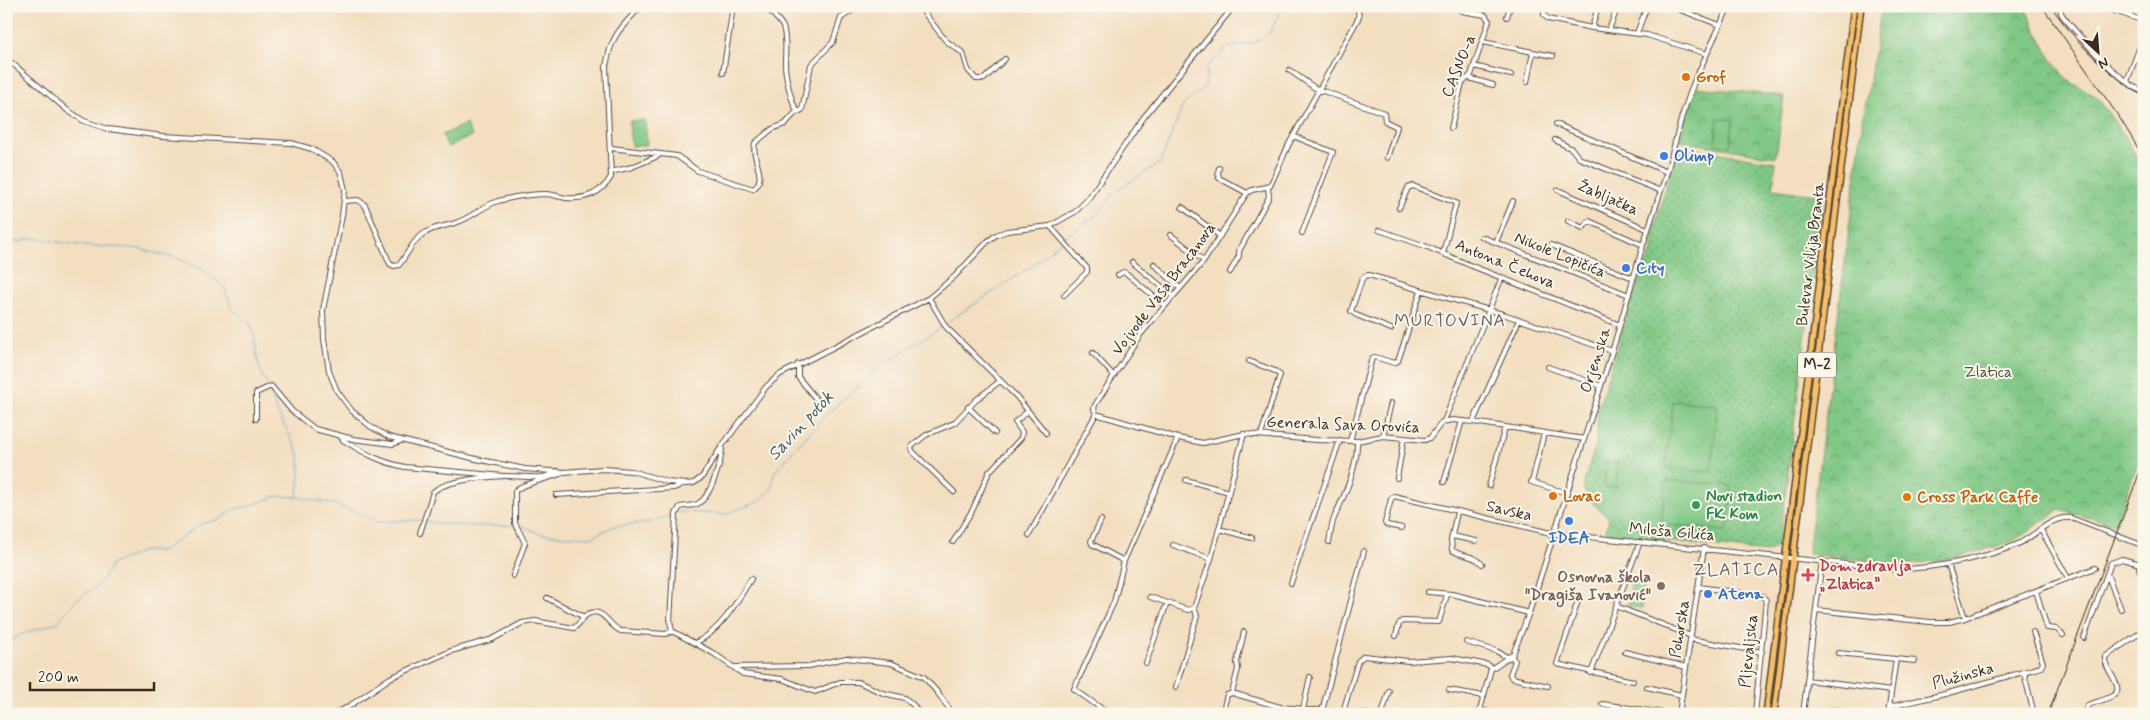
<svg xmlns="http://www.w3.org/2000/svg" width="2150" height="720" viewBox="0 0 2150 720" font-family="Mynerve,sans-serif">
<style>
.grass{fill:url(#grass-dots);stroke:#5e7952}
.park{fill:url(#park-crowns);stroke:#5e7952}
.pitch{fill:#80c885;stroke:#5e7952}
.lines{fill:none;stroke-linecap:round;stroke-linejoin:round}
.stream{stroke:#52a9cf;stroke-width:1}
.minor-casing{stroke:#574536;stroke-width:6}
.major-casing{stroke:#574536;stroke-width:8}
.minor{stroke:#fff;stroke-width:4}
.major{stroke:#f6c06b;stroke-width:5}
.rail{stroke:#3b2a1e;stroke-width:1}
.food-dot{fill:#e8710a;stroke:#fbf7ec;stroke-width:2}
.shop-dot{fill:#3f7fe0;stroke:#fbf7ec;stroke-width:2}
.leisure-dot{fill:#2e9e5b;stroke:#fbf7ec;stroke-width:2}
.health-dot{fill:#e0444e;stroke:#fbf7ec;stroke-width:2}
.education-dot{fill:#8d6e63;stroke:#fbf7ec;stroke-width:2}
.labels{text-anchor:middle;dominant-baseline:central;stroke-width:4;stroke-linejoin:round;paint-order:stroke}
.shield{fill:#fbf7ec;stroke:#75685c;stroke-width:1}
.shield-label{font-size:15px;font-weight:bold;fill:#3b2a1e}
.street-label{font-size:16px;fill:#3b2a1e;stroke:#fbf7ec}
.food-label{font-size:16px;font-weight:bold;fill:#c56008;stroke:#fbf7ec;text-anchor:start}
.shop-label{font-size:16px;font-weight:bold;fill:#366cbe;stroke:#fbf7ec;text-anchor:start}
.park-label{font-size:16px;fill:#50593d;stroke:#fbf7ec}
.leisure-label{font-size:16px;font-weight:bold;fill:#27864d;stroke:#fbf7ec;text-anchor:start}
.health-label{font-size:16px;font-weight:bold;fill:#be3a42;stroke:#fbf7ec;text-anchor:start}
.education-label{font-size:16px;font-weight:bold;fill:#785e54;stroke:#fbf7ec;text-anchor:end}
.neighbourhood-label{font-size:18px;letter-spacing:1px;fill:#6d5a63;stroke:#fbf7ec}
.water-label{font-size:18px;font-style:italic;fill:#445d65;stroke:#fbf7ec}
</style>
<defs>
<pattern id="grass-dots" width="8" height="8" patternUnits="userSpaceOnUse" patternTransform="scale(1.25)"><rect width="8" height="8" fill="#80c885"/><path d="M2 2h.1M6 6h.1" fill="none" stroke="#6aa36c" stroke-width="1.8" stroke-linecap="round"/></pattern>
<pattern id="park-crowns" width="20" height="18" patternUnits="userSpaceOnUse" patternTransform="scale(1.25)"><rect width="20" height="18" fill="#80c885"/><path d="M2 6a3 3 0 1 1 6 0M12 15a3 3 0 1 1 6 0" fill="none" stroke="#6aa36c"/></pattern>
</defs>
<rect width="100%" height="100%" fill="#fbf7ec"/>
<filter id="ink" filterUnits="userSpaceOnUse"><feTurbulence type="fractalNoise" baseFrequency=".02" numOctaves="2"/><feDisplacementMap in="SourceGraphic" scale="10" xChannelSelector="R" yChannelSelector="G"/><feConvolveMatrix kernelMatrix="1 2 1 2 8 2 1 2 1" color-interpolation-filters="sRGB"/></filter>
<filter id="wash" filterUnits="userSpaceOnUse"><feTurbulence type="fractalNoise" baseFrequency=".0096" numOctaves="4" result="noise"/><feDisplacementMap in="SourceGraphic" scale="20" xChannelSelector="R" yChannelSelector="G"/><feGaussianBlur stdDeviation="1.12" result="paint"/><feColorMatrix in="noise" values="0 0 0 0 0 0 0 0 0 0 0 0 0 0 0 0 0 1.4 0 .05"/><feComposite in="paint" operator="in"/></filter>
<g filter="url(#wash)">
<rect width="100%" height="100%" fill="#f3dec0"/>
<!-- grass -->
<path class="grass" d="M1677,146l99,16 -3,27 50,7 -44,349 -12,7 -159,-17 -2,-4 3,-13 -20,-18 -5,-11v-7l12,-38 2,-35 36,-117 17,-38 4,-27z"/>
<!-- park -->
<path class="park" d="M1882,6h142l27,53 16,21 30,17 25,35 22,38v278l-29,76 -56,-14 -44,30 -20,7 -46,12 -42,6 -99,-11 54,-428z
M1696,87l88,9 -8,61 -97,-16z"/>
<!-- pitch -->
<path class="pitch" d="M1718,118l15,2 -3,26 -15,-2z
M645,120l2,25 -16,1 -2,-25z
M466,124l6,12 -24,11 -6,-12z
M1673,401l44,4 -6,67 -45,-4z
M1606,462l12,1 -2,24h-12z
M1666,480l66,6 -5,45 -66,-7z
M1632,579l13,2 -3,27 -14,-2z"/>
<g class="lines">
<!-- stream -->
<path class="stream" d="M1064,238l35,-25 18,-23 43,-27 23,-58 22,-18 2,-21 20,-18 26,-5 16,-9 14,-28
M6,240l14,2 10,-4 56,8 49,2 41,10 29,13 20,17 6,20 20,17 3,10 4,28 4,12 6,10
M946,323l86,-57 29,-25
M270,388l5,20 22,41c5,16 3,32 0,48
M678,512l48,2 34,-13 12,-13 2,-15 52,-59 58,-50 59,-38
M6,643l16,-9 36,-12 15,-19 26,-19 13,-20 31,-13h19l39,-27 17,-4 17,-11 15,-3 27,-10 20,1 37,7 45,18 39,-2 22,4 38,2 39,-1 9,2 14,7 51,3 24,-11 31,-3 28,-9"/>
</g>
</g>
<g filter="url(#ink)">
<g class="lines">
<!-- minor casing -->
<g class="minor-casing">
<path id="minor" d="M766,6c5,8 14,14 17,21 4,12 2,24 2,36 0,12 6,40 13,49l4,-2 9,-45 22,-23 8,-24 17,-12
M919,6l27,35 17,12 5,17 8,9h8l21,-20
M1545,6l-1,9 4,4 44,9 55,7 60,19
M1670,6l50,19
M2059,6l3,9c24,29 49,59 82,78
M2100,6l44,15
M1507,17l3,-11
M1592,28l6,-22
M1609,30l9,-24
M1637,33l10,-27
M1483,42l70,14
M6,58l61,52 17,11 24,8 55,7 128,7 21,6 21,13 8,11 4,17 -3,26 -19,94 1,29 5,32 8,20 15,20 19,16 18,10 87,22 49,10 39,3 39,-3 29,2 36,11 18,2 8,-1 8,-6 20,-31 44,-59 13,-12 150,-77 26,-22 33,-35 8,-6 11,-4 43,-5 25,-14 13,-13 56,-82 90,-111
M1474,66l37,9
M1289,70l26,18 69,25 1,8 12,6 -10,31
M723,73l10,-67
M1469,78l24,7
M2127,81l17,-45
M1527,82l6,-30
M1556,124l111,48
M1451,128l11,-45 9,-8 18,-54 -4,-6 -23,-4 -5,-5
M1293,136l40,16 -31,81
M1555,140l17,9 7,9 82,33
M611,148l66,8 21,15 55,18c16,-10 -3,-32 2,-46l17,-14 13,-5 11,-12
M1219,168l-1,4 1,6 28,15
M611,172l21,-5 26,-11
M1558,190l89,39
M345,201l13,-1 7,5 25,59 4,2 5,-1c7,-9 12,-20 20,-28 14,-11 23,-9 39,-15 14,-5 25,-16 40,-21 15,-4 34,-7 49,-7 7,1 13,3 19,4 19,2 36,-5 45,-21l-5,-110c5,-32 14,-38 35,-61
M1182,207l38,29
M1399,208l9,-20 5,-2 43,17 -13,50
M1568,221l15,7 6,-7 54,24
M1050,226l37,42v4l-23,23
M1379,230l46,16 47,20 148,59
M1171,235l33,26
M1482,237l147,58
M1496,242l17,-41
M1551,245l82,33
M1132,262l40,33
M1154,264l26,24
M1230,272l9,-16v-5l30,-54 -1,-9
M1118,275l5,-3 3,1 38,32
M929,298l17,29 70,69 30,37
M1391,329l-35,-14 -5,-4 11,-32 3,-3 4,-1 137,40 106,36
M1093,353l21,23
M1249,361l26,10 5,4 -19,60
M798,364v13l22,27
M1548,367l53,19
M968,407l27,26
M1096,414l82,24 25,5 41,-9 72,6 41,1 26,-5 42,4 5,-2 12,-16 11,-2 20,2 111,17
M1096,414l-2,-5 1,-4 45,-70 64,-74 43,-68 5,-3 18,-4 19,-42 70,-127 -2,-11
M256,419v-26l15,-7 21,25 23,18 38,10 40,5 8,-3
M1444,421l58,-144
M1473,422l46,-102
M1383,436l8,-33
M341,437l2,3c21,13 37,22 62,27l99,9
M1350,441l22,-83 3,-1 19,6 4,-2 23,-70
M722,447c0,13 -11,49 -23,56 -6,4 -13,2 -19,4l-4,7 -6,107 2,10 41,22 30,21 39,5 33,13 25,-10h18l25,11 22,5 9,8 5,8
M1397,478l7,-40
M1186,480l43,12
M1444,482l18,-61
M1531,482l36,11
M1532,482l12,-49
M1489,486l16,-59
M954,492l-42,-41 -1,-4 15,-12 28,-12 23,-24 23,-18
M556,495l118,-7 9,-4
M1457,512l-6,28 1,10c9,7 22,4 30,14
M1101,520l-10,21 1,3 32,17
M1402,528l-15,-3 -2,-2 6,-24 3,-3 157,37 343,36c35,1 92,-11 124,-25 18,-8 32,-28 53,-26l73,28
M1219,529l33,9
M2041,530l27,48
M420,533l13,-41c12,-12 54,-15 71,-16 15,-1 40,6 53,-5
M1029,535l67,-121
M1452,536l24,5
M953,542l20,-33 16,-37 32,-34 1,-6 -7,-10 13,-11
M1329,542c2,-8 2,-18 6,-26 10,-22 23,-50 22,-75
M1173,545l38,14
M2144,560l-5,8 5,11
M1948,564l17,54
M2107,574l14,35
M513,576l12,-33 -10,-20v-32c7,-8 36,-12 49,-19
M1291,583c15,-48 33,-95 49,-143
M1699,587l63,9 4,4 -11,114
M2036,591l11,37 10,1 6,6
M1428,592l24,2 77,19
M1580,595l-23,69 76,17
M1150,597l38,13 6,-2 17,-49 33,-125
M547,598l37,19
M1616,606l75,30
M1816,610l114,12h19l16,-4 130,-50
M1244,632l-7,30 1,7 -6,24 48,14 88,7
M1396,636l3,-12 3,-3 37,1 8,-27
M2084,638l27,-75 11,-4 18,5
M1690,639l72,13
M1466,642l30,9 13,7
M695,643c26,-12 41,-40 56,-64
M1625,652l61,15
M1838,653l77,8
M1511,656l4,5 -5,13 2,4 36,8
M1146,663l21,-60
M735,667l74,-1 37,-8 45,5 33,14 13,15 16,22
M1591,673l49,-131
M2024,673l10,41
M1807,680l84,11
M1176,687l21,-71 -3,-8
M1647,687l34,8
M1449,690l35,6
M1602,704l69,10
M1889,707l56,-13 96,-27 2,-4 -10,-31
M1303,709l7,-32
M1480,710l17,4
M1830,710h9l5,4
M1322,711l42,-160
M1343,712l15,-51 6,-5 44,5 44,-3 36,7 4,3
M334,714l14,-7 42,-29 61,-27 42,-12 29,-16 13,-2 39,7c6,-4 8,-11 14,-14 15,-8 21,13 33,17l45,3 6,-3
M1109,714l-35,-25 40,-87 10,-41 54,-123
M1222,714l5,-19 5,-2
M1382,714l7,-23
M1479,714l12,-45 22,-15 16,-41 85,-268 29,-100 24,-73 15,-56 12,-34 35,-76
M1679,714l25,-166
M1803,714l19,-154
M1888,714l8,-55
M2084,714l4,-9c8,-3 17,-5 24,-9 16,-7 -9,-27 -7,-39l39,-27"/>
</g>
<!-- major casing -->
<g class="major-casing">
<path id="major" d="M1766,714l88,-708
M1774,714l87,-708"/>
</g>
<!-- minor -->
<use href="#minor" class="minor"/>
<!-- major -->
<use href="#major" class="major"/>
<!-- rail -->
<path class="rail" d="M2042,6l79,114 23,38
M2051,6c25,37 56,67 93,91
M2048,714l96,-253"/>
</g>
</g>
<!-- markers -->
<g class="food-dot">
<circle cx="1686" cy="77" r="5"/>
<circle cx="1553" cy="496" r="5"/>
<circle cx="1907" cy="497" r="5"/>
</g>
<g class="shop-dot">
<circle cx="1664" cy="156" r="5"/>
<circle cx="1626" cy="268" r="5"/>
<circle cx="1569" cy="521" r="5"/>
<circle cx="1708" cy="594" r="5"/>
</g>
<circle class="leisure-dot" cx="1696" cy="505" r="5"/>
<path class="health-dot" d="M1805.5 567.5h5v5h5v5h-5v5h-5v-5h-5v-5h5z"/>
<circle class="education-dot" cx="1661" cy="586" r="5"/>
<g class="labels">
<!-- shield labels -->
<rect class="shield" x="1798" y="352.5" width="38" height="25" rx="4"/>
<g class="shield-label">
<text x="1817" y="365">M-2</text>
</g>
<!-- street labels -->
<g class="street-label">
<text transform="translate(1459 66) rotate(-68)">CASNO-a</text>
<text transform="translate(1608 198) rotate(24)">Žabljačka</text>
<text transform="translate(1811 254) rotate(-83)">Bulevar Vilija Branta</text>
<text transform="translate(1560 255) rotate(22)">Nikole Lopičića</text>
<text transform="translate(1505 264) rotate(22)">Antona Čehova</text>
<text transform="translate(1164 289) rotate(-53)">Vojvode Vasa Bracanova</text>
<text transform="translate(1596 360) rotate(-72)">Orjenska</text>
<text transform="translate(1343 425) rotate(2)">Generala Sava Orovića</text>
<text transform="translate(1509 511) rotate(13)">Savska</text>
<text transform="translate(1672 532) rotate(5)">Miloša Gilića</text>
<text transform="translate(1680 629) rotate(-81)">Pohorska</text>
<text transform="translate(1749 651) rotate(-84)">Pljevaljska</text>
<text transform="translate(1963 676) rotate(-15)">Plužinska</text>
</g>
<!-- food labels -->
<g class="food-label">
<text x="1696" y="77">Grof</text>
<text x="1563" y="496">Lovac</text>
<text x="1917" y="497">Cross Park Caffe</text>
</g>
<!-- shop labels -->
<g class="shop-label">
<text x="1674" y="156">Olimp</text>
<text x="1636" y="268">City</text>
<text x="1569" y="538" text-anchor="middle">IDEA</text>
<text x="1718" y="594">Atena</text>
</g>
<!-- park labels -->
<g class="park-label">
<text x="1988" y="372">Zlatica</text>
</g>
<!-- leisure labels -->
<g class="leisure-label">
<text x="1706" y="496">Novi stadion<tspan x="1706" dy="18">FK Kom</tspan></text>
</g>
<!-- health labels -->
<g class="health-label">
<text x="1819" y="566">Dom zdravlja<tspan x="1819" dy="18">„Zlatica”</tspan></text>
</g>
<!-- education labels -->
<g class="education-label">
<text x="1651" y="577">Osnovna škola<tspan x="1651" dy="18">"Dragiša Ivanović"</tspan></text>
</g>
<!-- neighbourhood labels -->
<g class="neighbourhood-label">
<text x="1450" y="321">MURTOVINA</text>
<text x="1736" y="570">ZLATICA</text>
</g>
<!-- water labels -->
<g class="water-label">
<text transform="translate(801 426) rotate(-47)">Savin potok</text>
</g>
</g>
<!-- margin -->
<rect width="2150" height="720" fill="none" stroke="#fbf7ec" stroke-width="25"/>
<!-- north arrow -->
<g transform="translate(2098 52) rotate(154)" stroke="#fbf7ec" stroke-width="4" paint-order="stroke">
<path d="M0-4L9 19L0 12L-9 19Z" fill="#3b2a1e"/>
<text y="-8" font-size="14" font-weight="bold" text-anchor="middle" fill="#3b2a1e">N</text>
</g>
<!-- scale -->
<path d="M30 682v8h124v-8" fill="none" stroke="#3b2a1e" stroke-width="2.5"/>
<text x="38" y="682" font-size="15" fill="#3b2a1e" stroke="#fbf7ec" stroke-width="4" paint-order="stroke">200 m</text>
</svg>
